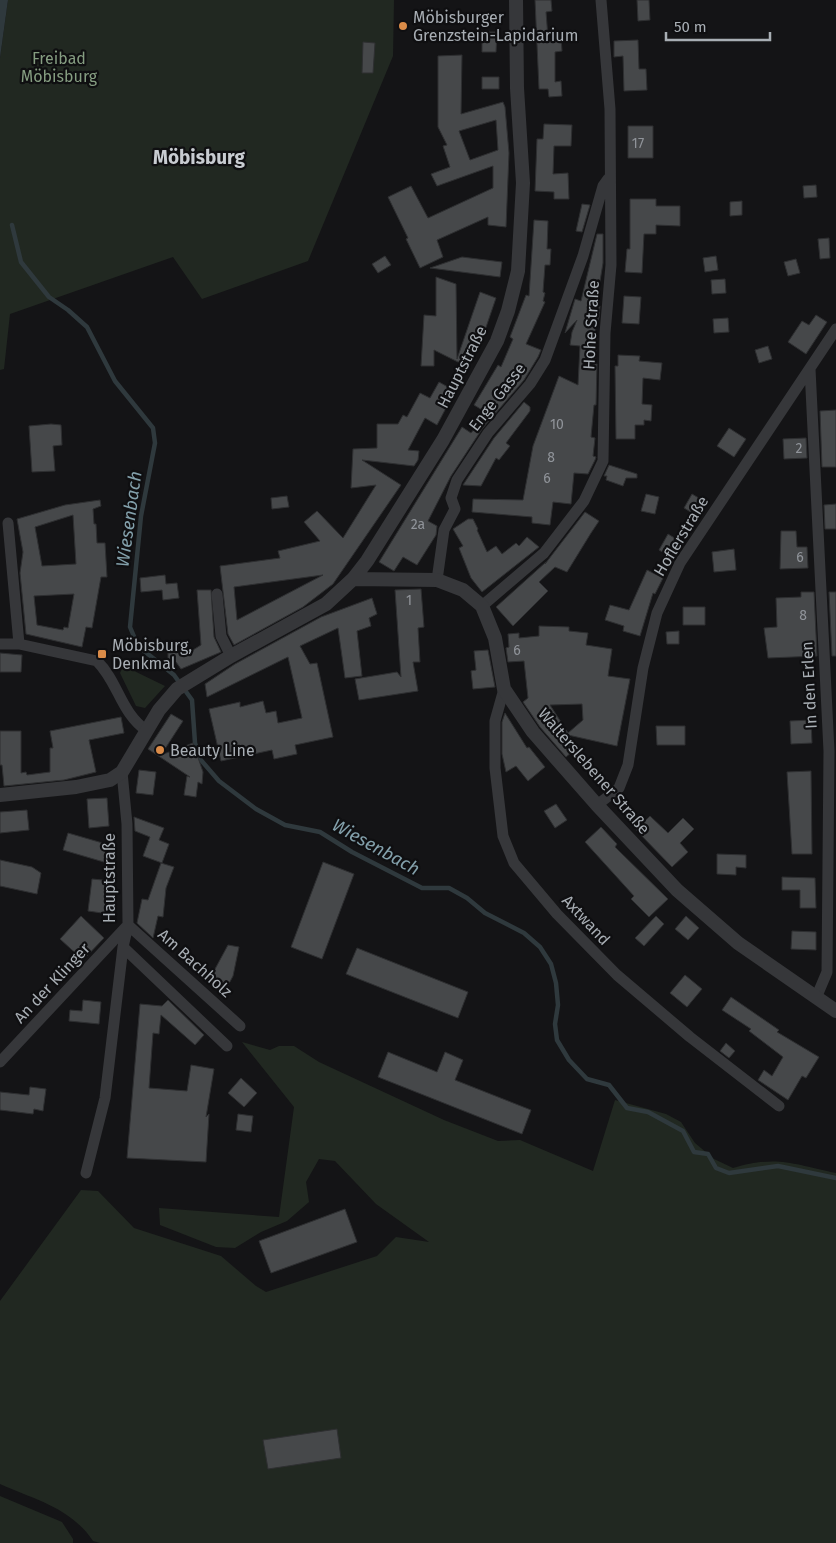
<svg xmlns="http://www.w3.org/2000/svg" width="836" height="1543" viewBox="0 0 836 1543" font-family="'Fira Sans',sans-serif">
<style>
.green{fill:#212821}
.water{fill:#2f393d}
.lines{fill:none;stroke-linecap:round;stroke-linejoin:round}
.stream{stroke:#2f393d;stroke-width:4.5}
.building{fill:#46484a;stroke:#2e2f31;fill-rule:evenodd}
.minor{stroke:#36373a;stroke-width:11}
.tertiary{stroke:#36373a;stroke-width:14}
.poi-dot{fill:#da8b48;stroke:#0f0f11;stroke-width:2}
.labels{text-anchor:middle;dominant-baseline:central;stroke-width:4.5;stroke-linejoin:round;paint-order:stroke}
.number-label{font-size:14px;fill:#90949a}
.poi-label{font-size:16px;fill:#a8aeb4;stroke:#0f0f11;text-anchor:start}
.park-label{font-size:16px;fill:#859d81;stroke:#0f0f11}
.street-label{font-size:16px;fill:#a8aeb4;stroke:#0f0f11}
.water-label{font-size:18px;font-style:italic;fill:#83a0ab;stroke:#0f0f11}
.quarter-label{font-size:19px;font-weight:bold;fill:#c8ccd1;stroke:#0f0f11}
</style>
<rect width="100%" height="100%" fill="#141416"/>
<!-- green -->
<path class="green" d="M8,0h386l-1,56 -85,205 -106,38 -29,-42 -163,57 -6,55 -4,1v-312z
M128,668l37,18 -20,22 -9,-2 -16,-33 2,-4z
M242,1042l28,8 9,-4h15l25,16 125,58 54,21 22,-1 73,31 22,-71 51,14 15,8 14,21 19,16 19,9c45,-13 59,-4 103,5v370h-736l-7,-2c-22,-33 -57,-41 -93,-57v-183l81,-111 17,1 36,37 87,28 35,30 10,6 111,-36 19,-19 33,5 -53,-38 -41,-43 -16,-2 -13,23 3,20 -22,19 -26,11 -26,16 -19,-1 -56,-22 -1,-17 120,9 15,-110z
M0,1496l62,26 11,17v4h-73z"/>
<!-- water -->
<path class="water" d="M0,0h8l-8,58z"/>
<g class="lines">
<!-- stream -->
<path class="stream" d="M12,225l9,37 28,35 19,13 19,17 28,54 38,47 2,15 -14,73 -11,111 8,19 36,29 18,25 3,43 5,16 19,22 37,28 29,16 35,7 32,20 70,36h27l18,10 18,15 39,20 16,14 11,17 5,19 2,22 -3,19 2,16 12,20 18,19 22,6 18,23 21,4 35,19 11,21 14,2 8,14 13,5 49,-7 58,12"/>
</g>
<!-- building -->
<path class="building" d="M535,0h16l1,11 -6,1 2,26 13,-1 1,14 -7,1v30l6,-1 1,15 -13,1 -1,-8h-9z
M637,0h12l1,20 -12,1z
M482,32h15l-1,20h-14z
M638,40l1,29h7l1,21 -23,1 -1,-35 -9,1v-16z
M363,42l12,1 -2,30h-11z
M462,55l-1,59 42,-12 2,5 4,46 -3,74 -18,-2v-8l-51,23 6,17 -23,11 -14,-29 2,-1 -20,-41 23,-11 17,32 65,-30v-22l-56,20 -6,-12 19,-7 -7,-21 4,-1 -9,-18v-71zM496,120l2,30 -28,10 -11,-29z
M482,77h17v12h-17z
M544,124l28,1 -1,21h-17l-1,28 15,-1 1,26h-15v-7l-19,-1 2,-52h6z
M628,126h25v32h-25z
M816,185l1,12 -13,1 -1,-12z
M630,199h26v7h24v20l-24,-1v9h-12l-2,39 -17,-1 2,-23h3z
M742,201v14l-12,1v-14z
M582,204l8,1 -8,27 -6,-1z
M534,220l14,1 -1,28h4l-1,16h-5l-2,27 2,1 -2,8 2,1 -19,42 15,6 -3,7 -14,23 -42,49 -31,47 -23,45 9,5 -1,9 -19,30 -14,-8 -9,14 -15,-9 83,-135 9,6 16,-20 -13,-8 24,-40 3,2 12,-28 -3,-2 16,-42 3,1z
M597,234h6v29l-7,42 4,1 -1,11 -5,19h3l-2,28h2l-1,41h-2l-3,32 4,1 -2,18 3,1 -1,3 -7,14 -14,-1 -3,31 -18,-2 -3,23 -18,-2v-6l-60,-5 1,-13 50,1 10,-54 26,-70 19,9 2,-39 -10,-1 2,-13 5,-12 -12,13 10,-34 6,2z
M829,238l1,20 -10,1 -2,-20z
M385,256l6,9 -13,8 -6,-9z
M716,256l2,14 -13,2 -2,-14z
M462,257l40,5 -2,15 -70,-9z
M796,259l4,14 -12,3 -4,-14z
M436,277l20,7 1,75 23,-67 16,6 -13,38 -15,31 -34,-17v16h-13l3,-51 12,1z
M725,279l1,14 -14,1 -1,-14z
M624,296l17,1 -2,27 -17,-1z
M816,315l11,7 -21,32 -18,-12 14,-21 7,4z
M728,318l1,14 -15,1 -1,-14z
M768,346l4,13 -13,4 -4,-13z
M618,355l22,1 -1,5 23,2 -2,17 -17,-2 -1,26 10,1 -1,16 -7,-1v5h-9v14h-19l-1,-73h3z
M439,382l16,9 -18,34 -12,-7 -17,32 11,1 -1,9 -4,6 -52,-6 39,25 -68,99 -30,23 -69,38 -6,-11 -8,-68 60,-8 -2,-7 42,-10 -16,-19 13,-11 26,27 33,-53 -25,3 2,-39 24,-1v-24h21l5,-9 4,2 13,-24 10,5zM323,575l-86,45 -3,-33z
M524,402l6,5v4l-24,32 4,3 -11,14 -3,-2 -15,28 -18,-1 31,-47z
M836,410v57h-14l-2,-56z
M51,424l10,1 1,20 -9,1 2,25 -23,1 -3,-46z
M729,428l17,11 -12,18 -17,-11z
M806,438l1,20 -23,1 -1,-20z
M609,465l28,9v4h-11l-3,8 -17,-6 1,-4h-3z
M646,494l13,3 -4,17 -14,-3z
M692,494l15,9 -8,14 -15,-9z
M287,496l2,11 -17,2 -1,-11z
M100,500l1,6 -8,3 1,15h2l1,19h8l2,34h-6l-9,51 -6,-1 -4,20 -56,-13 -6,-61 3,-21 -6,-33 48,-14zM73,515l3,49 -34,2 -7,-39zM74,594l-6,34 -4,-1 -1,3 -26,-5 -3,-29z
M836,504v25h-11l-1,-24z
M585,512l14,9 -8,12 -24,39 -12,-5 -16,15 9,9 -35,35 -17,-19 50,-45 -1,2z
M468,519h5l5,10 -1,1 10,22 9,-6 6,8 14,-11 3,3 8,-9 12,10 -57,45 -11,-14 -12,-30 4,-2 -10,-17z
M781,531h15l1,16h10l1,21 -28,1z
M668,534l13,8 -8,16 -14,-8z
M734,549l2,21 -22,2 -2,-20z
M647,570l16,8 -8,16 -2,-1 -13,43 -17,-5 1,-5 -19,-6 5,-15 19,5z
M165,575l1,9 11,-1 2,15 -16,2 -1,-10 -21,2 -1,-14z
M421,589l3,38 -6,1 2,34h-7l5,29 -59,9 -4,-21 42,-7 4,5 -6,-87z
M197,590h14l3,47 7,15 -40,17 -5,-7 -8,-1v-11h25l8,-5z
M801,592h13l3,64 -49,2 -4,-30 13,-1 -1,-29 25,-1z
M829,592h7v64h-4z
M372,598l5,16 -8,4 2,8 -14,5 5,45 -17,2 -7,-50 -38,18 10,18 7,-1 16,74 -38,8 2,9 -23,5 -2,-9 -51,11 -12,-52 31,-7v5l23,-6 3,12 10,-2 2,12 24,-5 -14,-61 -81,40 -2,-13 30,-20 86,-47z
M683,607h22v18h-22z
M539,626l30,1v4l19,2 -2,12 26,4 -4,27 22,3 -13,67 -49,-11 10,12 -12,10 -26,-30 -17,-25 5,-4 -4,-37 -16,1 -2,-14 3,-1 -1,-13 11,-1v5l20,-2zM582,704l1,16 -15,13 -18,-28z
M679,631v13h-12l-1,-12z
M488,650l7,37 -22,2 -2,-18 5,-1 -2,-19z
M0,653l22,2 -1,17h-21z
M505,713l22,35 2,-1 16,20 -17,14 -12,-15 -10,6 -4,-18v-32z
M171,714l12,7 -22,34 32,-12 10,29 -1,12 -4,-2 -2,15 -12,-2 3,-19 3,1 -42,-28z
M121,717l3,16 -35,7 7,32 -32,8 -60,6 -2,-21h-2v-34h21v42l5,-1 1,3 23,-3v-24h3l-3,-17z
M811,720l1,23 -21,1 -1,-23z
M656,726h29v19h-28z
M139,770l17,2 -3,23 -17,-2z
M811,771l1,83h-20l-5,-82z
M107,798l2,28 -20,2 -2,-29z
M556,804l11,16 -12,8 -11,-17z
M27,810l2,20 -29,3v-21z
M650,816l18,17 15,-15 11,11 -14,14 8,9 -16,15 -36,-37z
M134,817l30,11 -5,12 10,4 -7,19 -19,-7 7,-19 -15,-6z
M601,827l16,17 -2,3 53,52 -19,18 -18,-18 3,-3 -49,-54z
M68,833l38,11 -2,7 12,1 -2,13 -51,-15z
M717,854l29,1v13l-10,-1v8l-19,-1z
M0,860l32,7 9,6 -4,21 -37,-8z
M323,862l31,12 -32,85 -31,-12z
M161,863l13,4 -8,21 -3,29 -5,-1 -5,22 -16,-15 5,-24 6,1z
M782,877l33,1 1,30h-16v-18h-18z
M92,879l21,2 -4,33 -21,-3z
M81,916l23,22 -21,22 -23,-21z
M656,916l8,8 -20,22 -9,-8z
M686,916l13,12 -11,12 -13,-11z
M792,931l24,1v18l-25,-1z
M228,945l11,2 -6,29 -8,15 -17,-9z
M357,948l111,44 -10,26 -112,-44z
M685,975l17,14 -15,18 -17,-14z
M731,997l48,33 -2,2 42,25 -13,21 -4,-2 -14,24 -30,-20 6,-10 8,6 11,-19 -34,-26 2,-2 -29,-19z
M83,1000l18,2 -2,22 -30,-3 1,-11 12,1z
M168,1000l36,35 -9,10 -34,-30 -2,19 -6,-1 -4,55 38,3 4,-26 23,4 -8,48 3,-3 -3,48 -79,-4 13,-154 22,2z
M726,1043l9,8 -6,7 -9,-7z
M388,1052l49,20 8,-20 18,8 -8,20 76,30 -9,24 -144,-57z
M241,1078l16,15 -13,14 -16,-14z
M30,1087l16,2 -3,22 -9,-2 -1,5 -33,-4v-18l29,3z
M238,1114l15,2 -2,16 -15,-2z
M345,1209l12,33 -86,31 -12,-32z
M337,1429l4,29 -73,11 -5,-29z"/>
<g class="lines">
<!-- minor -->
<path class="minor" d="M810,369l19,382 -2,221 -11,26
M8,523l11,121
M437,580l7,-50 11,-21 -4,-11 6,-18 31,-47 42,-49 15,-24 38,-104 20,-70 5,-7
M217,594l4,42 10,20
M482,606l62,-53 40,-52 19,-40 2,-128 6,-68 -1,-156 -9,-109
M0,644h19l78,17c22,22 23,51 50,70
M504,689l-9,32v47l8,68 11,27 43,51 60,61 73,62 89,69
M597,805l22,-17 9,-23 15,-97 14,-55 23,-50 156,-234
M128,925l112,101
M123,947l104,99
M0,1062l127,-136
M86,1173l19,-75 18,-151 5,-22 -1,-101 -5,-52"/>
<!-- tertiary -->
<path class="tertiary" d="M353,579l84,1 26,10 19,16 13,32 9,51 29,43 64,73 80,85 61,53 98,68
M0,795l76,-8 34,-7 12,-8 37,-62 18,-21 54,-33 95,-52 27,-25 14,-18 76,-121 54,-99 11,-30 10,-40 5,-88 -6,-95 -1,-88"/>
</g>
<!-- markers -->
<g class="poi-dot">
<circle cx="403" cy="26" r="5"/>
<rect x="97" y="649" width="10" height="10" rx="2.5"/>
<circle cx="160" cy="750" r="5"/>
</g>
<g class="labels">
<!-- number labels -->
<g class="number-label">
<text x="638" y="143">17</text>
<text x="557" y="424">10</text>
<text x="799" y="448">2</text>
<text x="551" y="457">8</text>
<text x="547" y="478">6</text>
<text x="418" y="524">2a</text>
<text x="800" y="557">6</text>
<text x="409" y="600">1</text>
<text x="803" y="615">8</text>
<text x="517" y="650">6</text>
</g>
<!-- poi labels -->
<g class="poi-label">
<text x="413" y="17">Möbisburger<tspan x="413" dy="18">Grenzstein-Lapidarium</tspan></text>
<text x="112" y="645">Möbisburg,<tspan x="112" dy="18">Denkmal</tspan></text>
<text x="170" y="750">Beauty Line</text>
</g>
<!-- park labels -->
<g class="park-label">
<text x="59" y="58">Freibad<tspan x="59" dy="18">Möbisburg</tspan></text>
</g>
<!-- street labels -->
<g class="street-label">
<text transform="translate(591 325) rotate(-87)">Hohe Straße</text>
<text transform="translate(462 367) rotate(-63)">Hauptstraße</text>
<text transform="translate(497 397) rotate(-52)">Enge Gasse</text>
<text transform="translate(681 536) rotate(-59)">Hoflerstraße</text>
<text transform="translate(809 685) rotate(-93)">In den Erlen</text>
<text transform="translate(594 771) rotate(49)">Walterslebener Straße</text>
<text transform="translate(109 878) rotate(-90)">Hauptstraße</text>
<text transform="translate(586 920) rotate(47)">Axtwand</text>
<text transform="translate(195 963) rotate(42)">Am Bachholz</text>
<text transform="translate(52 983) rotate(-47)">An der Klinger</text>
</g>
<!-- water labels -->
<g class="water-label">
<text transform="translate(129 519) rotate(-82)">Wiesenbach</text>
<text transform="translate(376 847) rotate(29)">Wiesenbach</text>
</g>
<!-- quarter labels -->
<g class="quarter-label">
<text x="199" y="157">Möbisburg</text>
</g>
</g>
<!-- scale -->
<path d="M666 32v8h104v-8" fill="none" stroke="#a8aeb4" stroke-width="2.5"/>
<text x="674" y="32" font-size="15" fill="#a8aeb4" stroke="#0f0f11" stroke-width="4" paint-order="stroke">50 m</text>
</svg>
